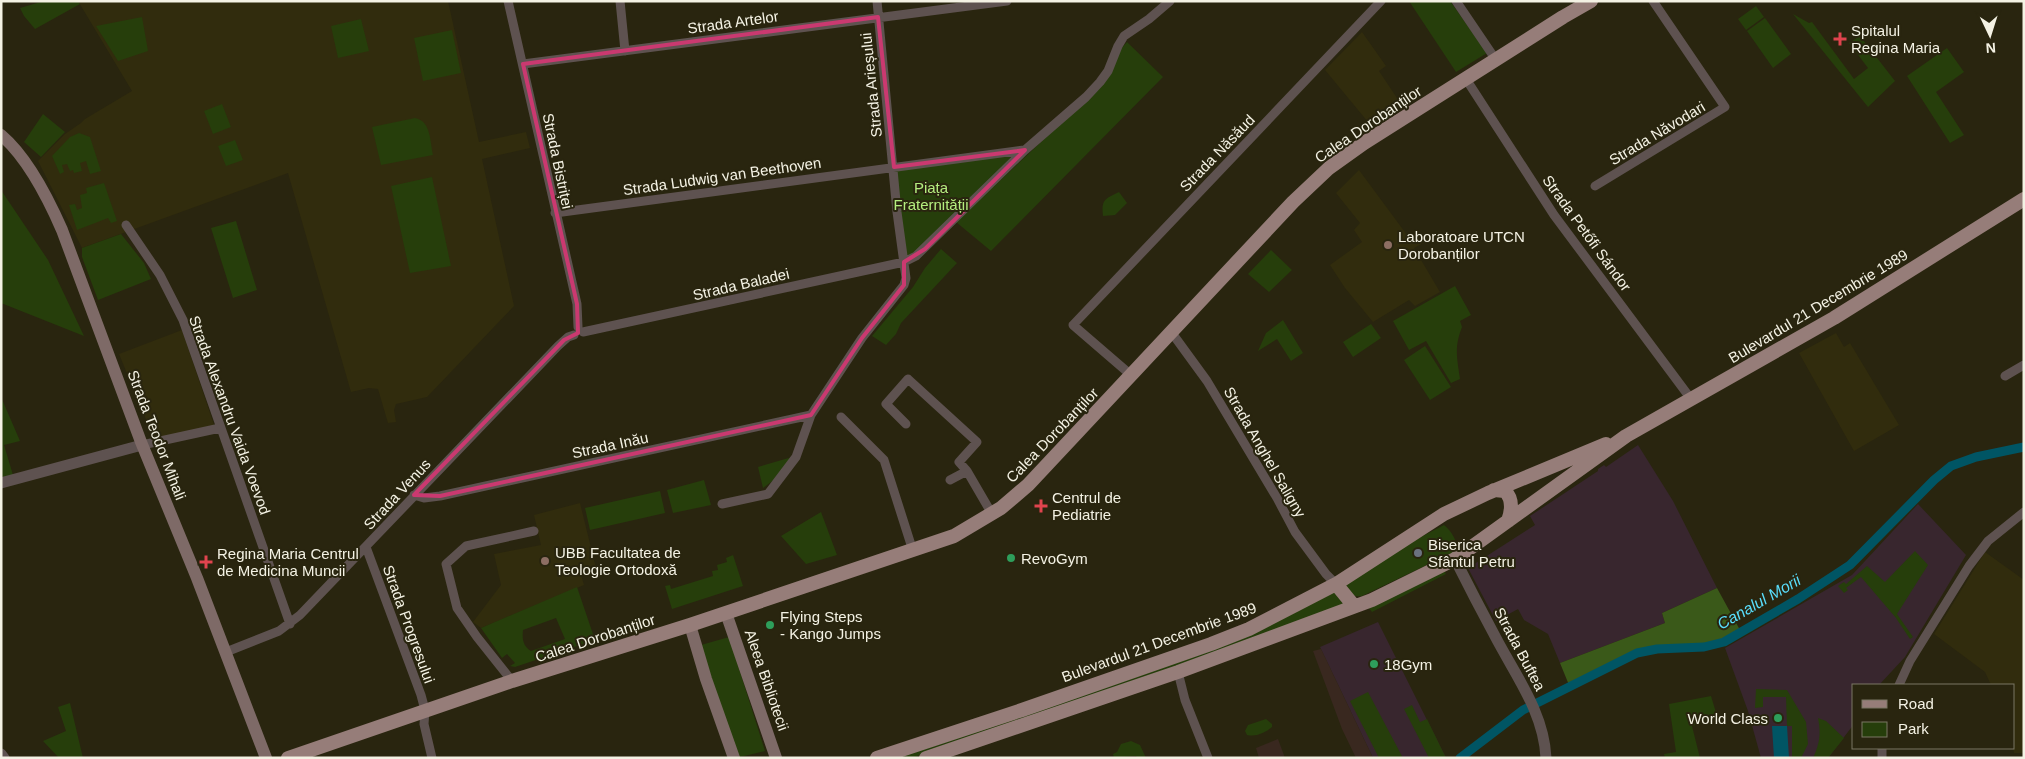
<svg xmlns="http://www.w3.org/2000/svg" width="2025" height="759" viewBox="0 0 2025 759" font-family="Helvetica,sans-serif">
<style>
.commercial{fill:#38262e}
.industrial{fill:#39281f}
.built{fill:#312c0d}
.green{fill:#263e0b;fill-rule:evenodd}
.forest{fill:#3a5919}
.water{fill:#005564}
.lines{fill:none;stroke-linecap:round;stroke-linejoin:round}
.canal{stroke:#005564;stroke-width:9}
.minor{stroke:#5e5250;stroke-width:9}
.tertiary{stroke:#5e5250;stroke-width:11}
.secondary{stroke:#7e6a67;stroke-width:12}
.primary{stroke:#967d79;stroke-width:14}
.marked{fill:none;stroke:#ca3970;stroke-width:4;stroke-linejoin:round}
.health-dot{fill:#e0444e;stroke:#29250f;stroke-width:2}
.education-dot{fill:#8d6e63;stroke:#29250f;stroke-width:2}
.worship-dot{fill:#6b7280;stroke:#29250f;stroke-width:2}
.leisure-dot{fill:#2e9e5b;stroke:#29250f;stroke-width:2}
.labels{text-anchor:middle;dominant-baseline:central;stroke-width:4;stroke-linejoin:round;paint-order:stroke}
.street-label{font-size:15px;fill:#f4f2e4;stroke:#29250f}
.poi-label{font-size:15px;fill:#f4f2e4;stroke:#29250f;text-anchor:start}
.park-label{font-size:15px;fill:#b4ed7f;stroke:#29250f}
.water-label{font-size:16px;font-style:italic;fill:#59defc;stroke:#29250f}
</style>
<rect width="100%" height="100%" fill="#29250f"/>
<!-- commercial -->
<path class="commercial" d="M1638,445l35,56 44,87 -55,25 3,10 -105,40 -12,-29 -24,-14 -6,-11 -22,12 -28,-53 67,-43 -5,-9 68,-45v-2l6,-4 2,2z
M1918,504l48,51 -61,102 -26,28h-25v39l-26,34h-67l-13,-47 -23,-63 127,-73z
M1378,622l68,136h-73l-53,-111z"/>
<!-- industrial -->
<path class="industrial" d="M1321,649l52,109h-17l-14,-29 -29,-78z
M1278,739l7,19h-26l-3,-10z"/>
<!-- built -->
<path class="built" d="M78,1h370l31,141 47,-10 4,16 -48,11 32,147 -87,91 -31,7 -2,6 2,12 -8,1 -10,-34 -9,-1 -18,4 -63,-219 -206,75 -44,-87 27,-27 16,-11 4,-4 47,-28z
M1362,32l24,34 -7,5 20,30 -31,21 -43,-52z
M1359,170l51,69 7,-4 6,8 -9,5 26,44 -25,14 -6,-6 -36,22 -28,-34 -15,-23 32,-23 -8,-12 6,-7 -24,-30z
M182,330l32,95 -60,14 -35,-85z
M1836,333l8,14 6,-4 49,82 -45,26 -55,-98z
M580,503l16,65 -16,4 4,13 -103,43 -8,-6 28,-37 -7,-31 47,-9 -7,-30z
M1985,552l39,28v173h-10l-1,-5 1,-63h-23l-6,-13 -51,-38z"/>
<!-- green -->
<path class="green" d="M44,1h34l2,3 -45,25 -11,-13 -4,-8z
M1409,1h41l37,52 -31,19z
M1756,6l8,11 -18,13 -8,-11z
M1793,14l16,9 3,-1 42,57 14,-11 -19,-25 11,-7 35,45 -27,26z
M142,17l6,34 -30,10 -22,-35z
M1765,18l26,36 -18,14 -26,-37z
M361,19l8,32 -31,7 -7,-32z
M452,30l9,43 -38,8 -9,-43z
M1127,42l36,35 -172,174 -35,-29 150,-141 13,-30z
M1947,48l17,24 -28,20 28,43 -14,8 -43,-67z
M222,104l9,23 -18,7 -9,-23z
M43,114l22,18 -24,25 -17,-15z
M415,118c16,3 15,23 18,37l-52,10 -9,-38z
M79,133l11,4 11,34 -11,3 -4,-13 -6,2 2,8 -8,2 -1,-3 -3,1 -3,-7 -5,1 2,7 -4,2 -8,-18 18,-19z
M235,140l8,20 -17,6 -8,-20z
M1025,150l-121,112 -10,-95z
M432,177l19,89 -41,7 -19,-87z
M104,183l13,38 -6,2 -3,-5 -31,12 -8,-25 6,-1 2,6 5,-2 -2,-13 7,-2 -1,-5z
M1,190l47,70 36,76 -83,-33z
M1119,192l8,11 -12,12 -12,1c-2,-17 2,-17 16,-24z
M236,221l21,69 -24,8 -22,-70z
M121,234l23,29 7,16 -53,21 -16,-43v-9z
M941,249l16,14 -56,60 -5,11 -10,11 -14,-9 41,-49 12,-19z
M1271,250l21,20 -23,22 -21,-18z
M1455,286l16,29 -11,6 2,6c-8,21 -5,30 -2,52l-9,4 -25,-42 -17,9 -16,-29z
M1283,320l20,33 -12,8 -14,-22 -19,12 8,-18z
M1371,324l10,14 -28,19 -10,-15z
M1425,346l26,41 -21,13 -26,-40z
M1,397l19,44 -16,4 9,30 -12,3z
M792,457l-14,20 -15,11 -5,-21z
M704,480l7,25 -38,8 -6,-23z
M660,491l5,22 -75,17 -5,-22z
M821,512l16,43 -31,9 -25,-28z
M1444,525c6,4 14,17 14,25l-96,46c-11,1 -12,-2 -16,-11l46,-33z
M1915,551l13,14 -31,49 16,23 -3,2 -14,-21 -35,-41 -15,11 2,2 -4,3 -6,-7 6,-4 2,2 21,-18 18,16z
M733,555l10,31 -71,23 -7,-23 5,-1 1,4 42,-13 -1,-5 6,-1 -1,-5 10,-3 -1,-4z
M1443,569l3,5 -74,38 -5,-6z
M577,587l18,53 -80,27 -5,-1 5,-3 -8,-9 -5,4 -21,-30zM556,618l9,21 -34,12c-8,-5 -9,-12 -8,-21z
M1336,590l12,15 -134,49 -302,104h-28l328,-111z
M729,637l36,114 -29,7 -35,-113z
M1756,689l31,1 19,32 2,22 -7,14h-9v-32h-5l-1,-29h-23v10l-8,1z
M1368,692l35,66h-24l-29,-57z
M1711,696l7,23 -26,7 8,32h-35l-1,-4 12,-2 -7,-48z
M70,703l13,55h-24l-16,-17 23,-10 -8,-24z
M1412,705l8,17 7,-3 19,39h-17l-25,-49z
M1818,718l8,3 18,17 -16,20h-15c7,-15 8,-25 5,-40z
M1266,719l6,5v3c-7,6 -16,10 -25,8l-2,-4 3,-6z
M1131,741l9,4 6,13h-9l-1,-2 -22,2 -1,-4 4,-2 4,-8z"/>
<!-- forest -->
<path class="forest" d="M1717,588l23,42 -22,11 -15,3 -48,3 -19,4 -67,34 -9,-22 105,-40 -3,-10z"/>
<!-- water -->
<path class="water" d="M1772,726h15l2,32h-15z"/>
<g class="lines">
<!-- canal -->
<path class="canal" d="M1460,758l63,-48 114,-57 20,-4 47,-2 20,-5 74,-43 52,-34 84,-85 17,-14 25,-9 48,-10"/>
<!-- minor -->
<path class="minor" d="M508,1l69,303 1,23
M620,1l5,50
M1456,1l40,59
M523,64l484,-63
M1466,79l88,136 137,184
M1595,186l130,-79 -72,-106
M555,213l469,-63
M126,225l34,50 23,45 107,304
M583,332l321,-70 12,-6 109,-106 61,-53 14,-15 8,-11 10,-25 6,-10 25,-17 21,-18
M1172,333l35,48 70,117 18,34 31,42 10,10
M1131,375l-58,-50 308,-324
M2005,376l19,-11
M841,417l43,43 29,91
M906,424l-20,-20 22,-25 69,63 -18,20 8,9
M142,445l78,-17
M950,480l17,-9 25,43
M414,495l10,3 16,-2 371,-81
M722,504l46,-10 28,-37 15,-42 51,-77 42,-53 2,-7 -9,-66 -20,-211
M366,547l55,148 4,15 -1,14 8,34
M226,652l53,-21 21,-16 258,-269 10,-9 6,-2
M1178,672l7,28 23,58
M512,681l-35,-44 -20,-29 -11,-44 20,-18 68,-15
M1899,685l11,-24 59,-95 19,-25 36,-29
M1882,758v-10"/>
<!-- tertiary -->
<path class="tertiary" d="M1,483l141,-38
M1455,559c13,26 27,53 41,79 20,38 48,75 50,120
M1,754l3,4"/>
<!-- secondary -->
<path class="secondary" d="M1,135c26,22 47,63 61,95l79,212 56,136 69,180
M726,613l50,145
M690,625l16,54 28,79"/>
<!-- primary -->
<path class="primary" d="M1494,490l11,1c8,8 7,19 3,30
M1336,584l18,22
M288,758l224,-77 178,-56 264,-89 47,-28 27,-23 265,-283 36,-34 35,-25 199,-126 28,-16
M877,758l145,-48 189,-66 38,-15 87,-45 108,-70 44,-21 118,-49
M926,758l252,-86 194,-72 83,-41 171,-123 208,-118 190,-119"/>
</g>
<!-- marked area -->
<path class="marked" d="M878,17l16,150 131,-17 -100,99 -21,13v23l-42,53 -51,77 -371,81 -26,-1 150,-155 14,-7 -1,-29 -54,-240z"/>
<!-- markers -->
<g class="health-dot">
<path d="M1837.5 31.5h5v5h5v5h-5v5h-5v-5h-5v-5h5z"/>
<path d="M1038.5 498.5h5v5h5v5h-5v5h-5v-5h-5v-5h5z"/>
<path d="M203.5 554.5h5v5h5v5h-5v5h-5v-5h-5v-5h5z"/>
</g>
<g class="education-dot">
<circle cx="1388" cy="245" r="5"/>
<circle cx="545" cy="561" r="5"/>
</g>
<circle class="worship-dot" cx="1418" cy="553" r="5"/>
<g class="leisure-dot">
<circle cx="1011" cy="558" r="5"/>
<circle cx="770" cy="625" r="5"/>
<circle cx="1374" cy="664" r="5"/>
<circle cx="1778" cy="718" r="5"/>
</g>
<g class="labels">
<!-- street labels -->
<g class="street-label">
<text transform="translate(733 22) rotate(-8)">Strada Artelor</text>
<text transform="translate(871 85) rotate(-96)">Strada Arieșului</text>
<text transform="translate(1368 124) rotate(-34)">Calea Dorobanților</text>
<text transform="translate(1657 133) rotate(-31)">Strada Năvodari</text>
<text transform="translate(1217 153) rotate(-46)">Strada Năsăud</text>
<text transform="translate(558 161) rotate(78)">Strada Bistriței</text>
<text transform="translate(722 176) rotate(-8)">Strada Ludwig van Beethoven</text>
<text transform="translate(1587 233) rotate(54)">Strada Petőfi Sándor</text>
<text transform="translate(741 284) rotate(-13)">Strada Baladei</text>
<text transform="translate(1818 306) rotate(-31)">Bulevardul 21 Decembrie 1989</text>
<text transform="translate(230 415) rotate(70)">Strada Alexandru Vaida Voevod</text>
<text transform="translate(157 435) rotate(69)">Strada Teodor Mihali</text>
<text transform="translate(1052 435) rotate(-46)">Calea Dorobanților</text>
<text transform="translate(610 445) rotate(-12)">Strada Inău</text>
<text transform="translate(1265 452) rotate(60)">Strada Anghel Saligny</text>
<text transform="translate(397 494) rotate(-47)">Strada Venus</text>
<text transform="translate(409 624) rotate(70)">Strada Progresului</text>
<text transform="translate(595 638) rotate(-18)">Calea Dorobanților</text>
<text transform="translate(1159 642) rotate(-20)">Bulevardul 21 Decembrie 1989</text>
<text transform="translate(1520 649) rotate(62)">Strada Buftea</text>
<text transform="translate(767 680) rotate(71)">Aleea Bibliotecii</text>
</g>
<!-- poi labels -->
<g class="poi-label">
<text x="1851" y="30">Spitalul<tspan x="1851" dy="17">Regina Maria</tspan></text>
<text x="1398" y="236">Laboratoare UTCN<tspan x="1398" dy="17">Dorobanților</tspan></text>
<text x="1052" y="497">Centrul de<tspan x="1052" dy="17">Pediatrie</tspan></text>
<text x="1428" y="544">Biserica<tspan x="1428" dy="17">Sfântul Petru</tspan></text>
<text x="555" y="552">UBB Facultatea de<tspan x="555" dy="17">Teologie Ortodoxă</tspan></text>
<text x="217" y="553">Regina Maria Centrul<tspan x="217" dy="17">de Medicina Muncii</tspan></text>
<text x="1021" y="558">RevoGym</text>
<text x="780" y="616">Flying Steps<tspan x="780" dy="17">- Kango Jumps</tspan></text>
<text x="1384" y="664">18Gym</text>
<text x="1768" y="718" text-anchor="end">World Class</text>
</g>
<!-- park labels -->
<g class="park-label">
<text x="931" y="187">Piața<tspan x="931" dy="17">Fraternității</tspan></text>
</g>
<!-- water labels -->
<g class="water-label">
<text transform="translate(1759 602) rotate(-30)">Canalul Morii</text>
</g>
</g>
<!-- border -->
<rect width="2025" height="759" fill="none" stroke="#f4f2e4" stroke-width="5"/>
<!-- legend -->
<rect x="1852" y="684" width="162" height="65" fill="#29250f" stroke="#7a7764"/>
<rect x="1862" y="700" width="25" height="8" fill="#967d79" stroke="#7a7764"/>
<text x="1898" y="709" font-size="15" fill="#f4f2e4">Road</text>
<rect x="1862" y="722" width="25" height="15" fill="#263e0b" stroke="#7a7764"/>
<text x="1898" y="734" font-size="15" fill="#f4f2e4">Park</text>
<!-- north arrow -->
<g transform="translate(1990 35) rotate(176)" stroke="#29250f" stroke-width="4" paint-order="stroke">
<path d="M0-4L9 19L0 12L-9 19Z" fill="#f4f2e4"/>
<text y="-8" font-size="14" font-weight="bold" text-anchor="middle" fill="#f4f2e4">N</text>
</g>
</svg>
